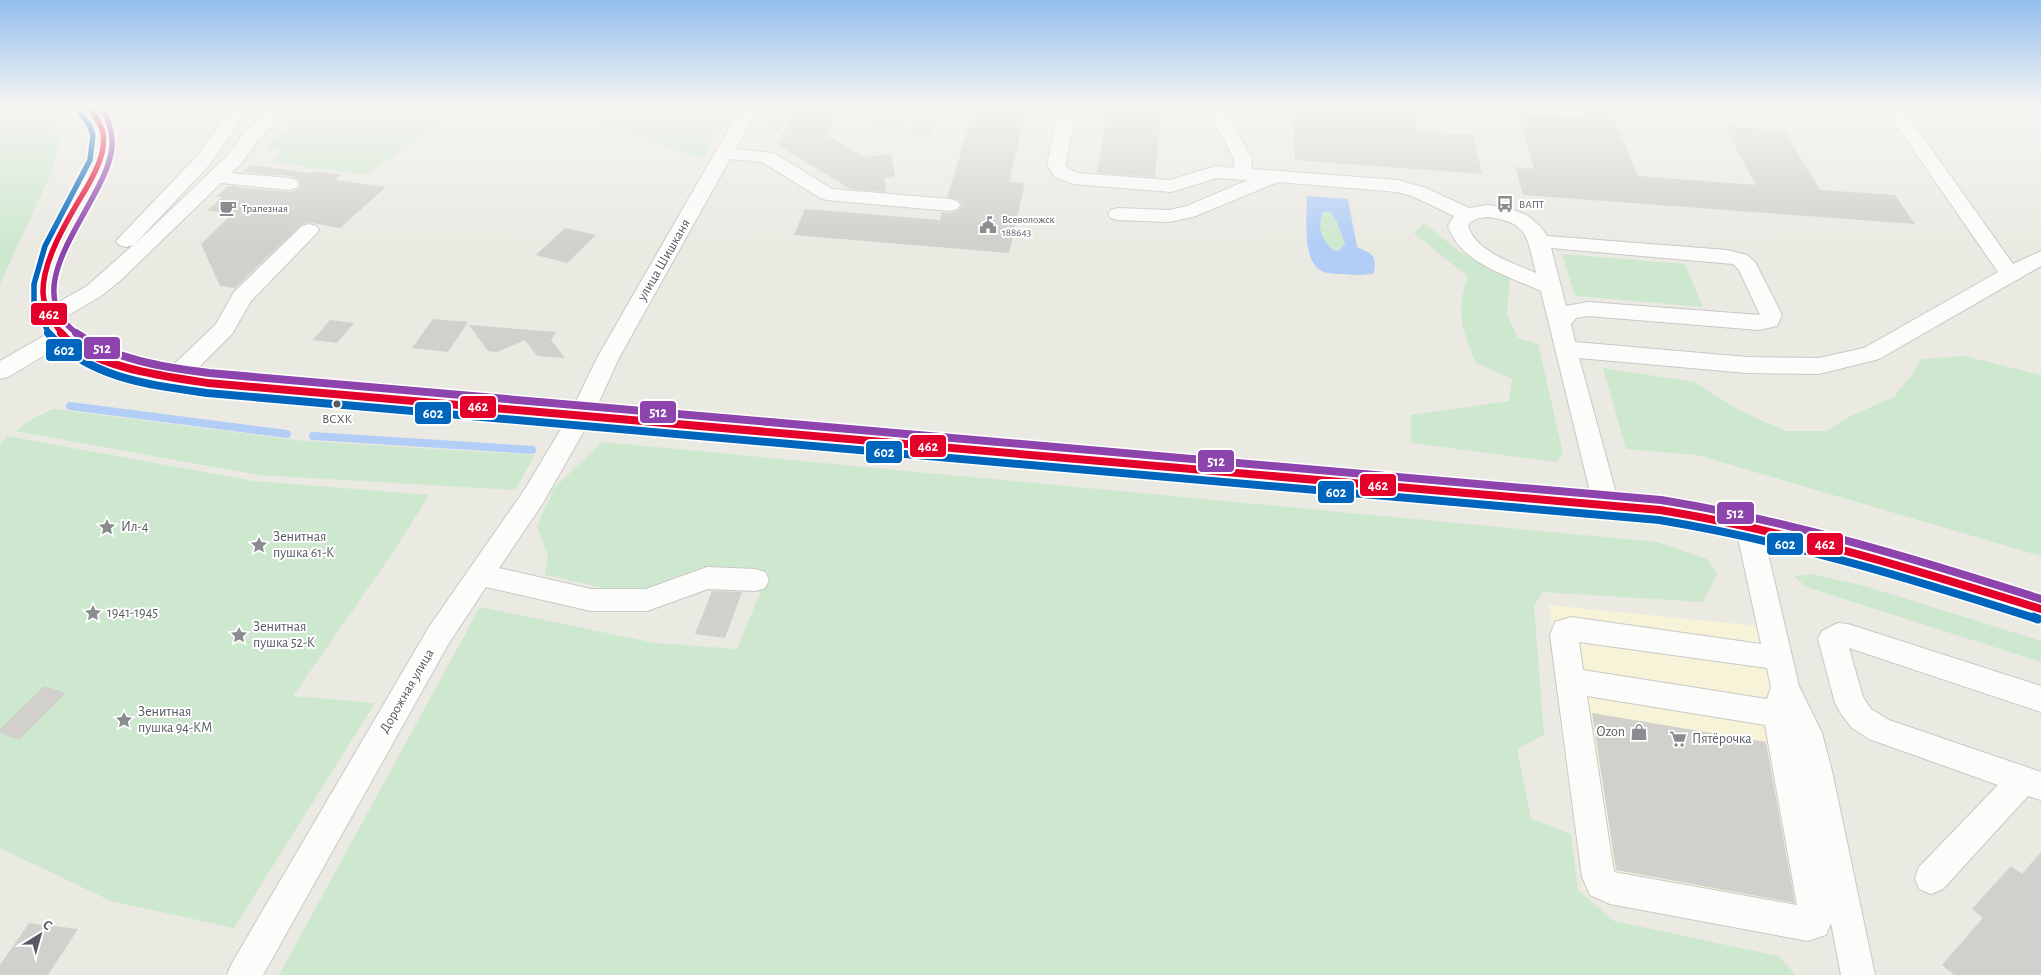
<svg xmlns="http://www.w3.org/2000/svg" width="2041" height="975" viewBox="0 0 2041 975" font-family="'Alegreya Sans',sans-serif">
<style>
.commercial{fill:#f6f3d9}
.green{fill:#cee8cf}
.water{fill:#b3cef6;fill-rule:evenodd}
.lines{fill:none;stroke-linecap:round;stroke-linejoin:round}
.stream{stroke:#b3cef6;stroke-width:8}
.building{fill:#d1d0cc}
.minor-casing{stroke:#c8c8c7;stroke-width:2}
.major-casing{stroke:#d5d0ad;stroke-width:1}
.minor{fill:#fcfcfb;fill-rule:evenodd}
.major{fill:#f2f2e5;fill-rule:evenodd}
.bus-1-far1-casing{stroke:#fff;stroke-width:9}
.bus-1-casing{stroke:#fff;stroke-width:11}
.bus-2-far2-casing{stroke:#fff;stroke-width:9}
.bus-2-far1-casing{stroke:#fff;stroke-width:11}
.bus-2-casing{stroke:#fff;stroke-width:13}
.bus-3-far1-casing{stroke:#fff;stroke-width:9}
.bus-3-casing{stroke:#fff;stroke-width:11}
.bus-1-far1{stroke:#e4002b;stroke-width:5.5}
.bus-1{stroke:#e4002b;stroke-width:8}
.bus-2-far2{stroke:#0065bd;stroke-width:5.5}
.bus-2-far1{stroke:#0065bd;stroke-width:8}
.bus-2{stroke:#0065bd;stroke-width:9}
.bus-3-far1{stroke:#8e44ad;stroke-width:5.5}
.bus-3{stroke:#8e44ad;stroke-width:8}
.bus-dot{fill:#575a62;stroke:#fff;stroke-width:2}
.labels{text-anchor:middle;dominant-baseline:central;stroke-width:4;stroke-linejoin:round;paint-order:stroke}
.far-poi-label{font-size:11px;fill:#575a62;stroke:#fff;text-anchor:start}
.bus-label{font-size:13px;fill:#575a62;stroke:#fff}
.street-label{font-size:14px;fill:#575a62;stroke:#fff}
.poi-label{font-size:14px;fill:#575a62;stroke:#fff;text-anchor:start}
.line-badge{stroke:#fff;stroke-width:2}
.badge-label{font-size:14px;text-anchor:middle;font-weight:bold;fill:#fff}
</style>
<rect width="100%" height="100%" fill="#eae9e2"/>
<!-- commercial -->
<path class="commercial" d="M1549,605l211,21 33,120 37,189 -247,-45 -24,-173 2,-32z"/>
<!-- green -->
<path class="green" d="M0,106h30l6,2 25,27 -9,36 -52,113z
M308,106h150l7,2 -99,67 -95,-13 11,-12 -16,-1z
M544,106h190l-31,53z
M780,106h14l-14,26 -14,-1z
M911,112l27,2 -9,26 -28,-2c2,-7 8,-8 11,-16l-3,-6z
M886,115l15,4 3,4 -2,5 -14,5 -15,-3 -3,-5 2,-4z
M1323,212h7l7,10 8,22 -6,7 -6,-1c-12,-12 -16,-21 -10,-38z
M1424,223l35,28 51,27 -3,36 11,24 20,6 25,109 -7,9 -145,-19v-28l98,-14 3,-22 -36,-16c-14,-33 -21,-51 -8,-86l-54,-44z
M1562,254l123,10 18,43 -128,-11z
M1965,356l76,19v181l-344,-101 -71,-6 -23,-81 91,14 45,28 46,21h42l23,-15 44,-19 20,-25 7,-13z
M53,409l251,32 231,14 -20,35 -256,-15 -244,-44 17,-12z
M7,436l247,45 175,14 -35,56 -101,145 82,7 -141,225 -123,-27 -111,-53v-403z
M602,442l1055,100 50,17 11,15 -16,28 -159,-10 -9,14 10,129 -27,14 14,70 40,15 7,56 36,31 164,35 18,19h-1517l201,-368 176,36 81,6 32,-78 -71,2 -61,22 -92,-20 3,-19 -11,-30 17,-38z
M1811,574l54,12 176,55v21l-235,-75 -12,-11z"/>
<!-- water -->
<path class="water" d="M1307,196l41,3 9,48c15,7 20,7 17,26 -10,3 -20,2 -31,1 -7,0 -17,0 -23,-4 -18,-12 -13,-53 -13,-74zM1323,212h7l7,10 8,22 -6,7 -6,-1c-12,-12 -16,-21 -10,-38z"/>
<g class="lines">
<!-- stream -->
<path class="stream" d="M70,406l217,28
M313,436l219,14"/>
</g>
<!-- building -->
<path class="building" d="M797,106h44l-14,29 37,22 27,-3 4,22 -11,2 2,14 -36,-3 -73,-45z
M975,106h52l-18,76 16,1 -16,70 -215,-18 11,-26 135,11 2,-8 9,1 7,-3 4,-5 -4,-5 -11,-3z
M1108,106h54l-7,71 -58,-4z
M1292,106l122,7 3,18 56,4 9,39 -187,-14z
M1582,106h27l29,70 118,9 -32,-59 60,4 36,60 75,5 20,29 -392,-29 -8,-28 19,2 -17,-57 69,5z
M251,165l59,8 3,-2 28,4 -6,5 51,7 -46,41 -33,-6 -6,3 -66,63 -15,-2 -19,-42 32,-31 -26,-2 15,-14h-6l12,-11 61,6 8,-2 4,-6 -3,-5 -8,-3 -47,-4z
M565,228l31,7 -29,28 -31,-8z
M433,319l35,3 -20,30 -36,-4z
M330,320l24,3 -17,20 -24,-3z
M469,325l87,7 -5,8 14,18 -28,-2 -12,-16 -28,12 -9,-1z
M712,591l30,1 -17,46 -30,-4z
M44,686l22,7 -47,47 -19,-7v-4z
M1592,713l174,29 29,161 -179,-33z
M2041,852v123h-87l-12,-10 41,-47 -11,-9 39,-43 11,8z
M29,923l49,6 -30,46h-48v-10z"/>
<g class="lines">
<!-- minor casing -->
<g class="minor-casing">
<path id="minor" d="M233,106h18l-41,58 -76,81 94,-90 16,-22 27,-27h19l-33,35 -15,22 -11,10 58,5 7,2 3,4 -3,4 -7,2 -68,-7 -100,97 -20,16 -44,26 -8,2 -8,-2 -3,-5 3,-5 46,-26 46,-41 -7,2 -7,-2 -3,-4 81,-85z
M742,106h18l-24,43 38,4 58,36 118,10 7,2 3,4 -3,4 -7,2 -123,-11 -7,-2 -58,-36 -32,-3 -111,199 -26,57 -50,88 -44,65 92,21h55l61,-22 49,2 9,3 4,8 -4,8 -9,3 -48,-2 -61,22h-56l-105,-24 -37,56 -186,332h-36l5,-12 197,-336 96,-138 45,-75 27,-56z
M1206,106h18l28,53v10l146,11 28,8 43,20 19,-3 23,4 16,6 14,12 6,9 180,14 20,5 8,7 27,53 -5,11 -18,4 -171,-14 -12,2 -5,6 4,18 172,15 72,1 45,-10 134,-76 -115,-166h18l112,158 28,-13v15l-162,93 -60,15 -72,-1 -168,-15 40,146 -4,7 -9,3 -9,-3 -4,-7 -52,-213c-33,-15 -81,-28 -93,-65l6,-10 -42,-20 -15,-4 -119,-10 -85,35 -24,5 -51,-2 -7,-2 -3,-4 3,-4 7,-2 51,2 18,-4 61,-26 -31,-2 -46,14 -98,-8 -18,-7 -8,-12 9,-44 3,-4 6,-1 6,1 3,4 -9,44 4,4 8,4 93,7 46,-14 18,2v-9zM1488,217c42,5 39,22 48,56 -23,-10 -60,-21 -68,-47 4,-8 12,-8 20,-9zM1551,248l182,16 6,6 21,45 -172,-13 -22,4z
M309,224l7,2 3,4 -3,4 -65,67 -19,33 -50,50 -8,2 -8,-2 -3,-6 3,-6 50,-48 18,-32 68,-66z
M62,328l8,2 3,5 -3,5 -62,37 -8,2v-18l54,-31z
M1748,514l9,3 4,7 38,162 23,47 10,38 43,204h-34l-10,-52 -5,12 -18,6 -198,-37 -20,-9 -8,-18 -32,-242 5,-13 16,-5 190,27 -26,-120 4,-7zM1579,642l188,26 4,19 -4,12 -184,-29zM1587,696l178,29 32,180 -183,-33z
M1838,623l10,1 193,62v26l-192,-64 14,49 8,12 18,11 152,52v28l-13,-4 -85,93 -12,5 -12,-5 -4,-11 4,-11 79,-82 -129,-46 -18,-12 -11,-15 -5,-9 -17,-64 4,-8z"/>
</g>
<!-- major casing -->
<g class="major-casing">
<path id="major" d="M79,106h19c7,9 14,19 15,31 2,25 -16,49 -27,70 -13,25 -32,57 -31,86 2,63 106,75 153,81l1398,119c48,5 96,11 143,21 99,21 195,53 292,83v24c-97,-30 -193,-63 -292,-85 -47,-10 -95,-16 -143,-21l-1398,-123c-58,-8 -170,-23 -177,-97 -2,-24 20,-61 31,-82 11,-23 33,-49 31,-76 -1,-12 -8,-21 -14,-31z"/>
</g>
<!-- minor -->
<use href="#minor" class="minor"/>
<!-- major -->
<use href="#major" class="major"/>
<!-- bus-1-far1 casing -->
<g class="bus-1-far1-casing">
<path id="bus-1-far1" d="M62,334c-9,-12 -18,-25 -19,-41 -1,-34 27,-77 44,-106 9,-16 19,-35 16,-54 -2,-10 -9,-19 -15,-27"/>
</g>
<!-- bus-1 casing -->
<g class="bus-1-casing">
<path id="bus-1" d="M61,333c27,34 106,44 147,50l1452,127c130,21 255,60 381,99"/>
</g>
<!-- bus-2-far2 casing -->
<g class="bus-2-far2-casing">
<path id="bus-2-far2" d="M49,334l-15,-33v-17l11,-38 45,-86 3,-25 -4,-10 -9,-13"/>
</g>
<!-- bus-2-far1 casing -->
<g class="bus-2-far1-casing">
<path id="bus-2-far1" d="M48,333c41,45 101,52 159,60l1452,127c129,21 253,59 378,99"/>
</g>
<!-- bus-2 casing -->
<g class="bus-2-casing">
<path id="bus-2" d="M2033,617l5,2"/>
</g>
<!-- bus-3-far1 casing -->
<g class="bus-3-far1-casing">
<path id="bus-3-far1" d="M78,334c-69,-47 31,-133 34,-188 1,-15 -4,-27 -11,-40"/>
</g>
<!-- bus-3 casing -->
<g class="bus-3-casing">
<path id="bus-3" d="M76,333c39,27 86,34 133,40l1452,127c130,21 255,59 380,99"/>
</g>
<!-- bus-1-far1 -->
<use href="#bus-1-far1" class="bus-1-far1"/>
<!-- bus-1 -->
<use href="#bus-1" class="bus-1"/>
<!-- bus-2-far2 -->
<use href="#bus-2-far2" class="bus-2-far2"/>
<!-- bus-2-far1 -->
<use href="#bus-2-far1" class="bus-2-far1"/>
<!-- bus-2 -->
<use href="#bus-2" class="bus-2"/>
<!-- bus-3-far1 -->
<use href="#bus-3-far1" class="bus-3-far1"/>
<!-- bus-3 -->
<use href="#bus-3" class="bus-3"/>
</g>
<!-- sky -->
<linearGradient id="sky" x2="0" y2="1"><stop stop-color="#93beee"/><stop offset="0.44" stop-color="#f6f5f2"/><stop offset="1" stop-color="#f6f5f2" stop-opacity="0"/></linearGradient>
<rect width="2041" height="243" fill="url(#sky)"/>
<!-- icons -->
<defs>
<g id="bus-bare" transform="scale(1.35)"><path d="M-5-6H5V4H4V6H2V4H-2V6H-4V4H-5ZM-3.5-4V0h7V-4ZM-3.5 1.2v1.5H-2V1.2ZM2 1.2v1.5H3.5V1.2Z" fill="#8a8c8f" stroke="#fff" stroke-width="2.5" paint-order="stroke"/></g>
<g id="cafe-bare" transform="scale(1.35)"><path d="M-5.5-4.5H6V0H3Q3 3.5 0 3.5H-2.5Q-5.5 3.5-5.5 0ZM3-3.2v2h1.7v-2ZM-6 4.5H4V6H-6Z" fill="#8a8c8f" stroke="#fff" stroke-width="2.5" paint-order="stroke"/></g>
<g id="civic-bare" transform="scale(1.35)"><path d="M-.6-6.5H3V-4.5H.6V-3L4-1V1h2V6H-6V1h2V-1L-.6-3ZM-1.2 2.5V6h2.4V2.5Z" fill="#8a8c8f" stroke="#fff" stroke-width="2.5" paint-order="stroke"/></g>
<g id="sight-bare" transform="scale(1.35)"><path d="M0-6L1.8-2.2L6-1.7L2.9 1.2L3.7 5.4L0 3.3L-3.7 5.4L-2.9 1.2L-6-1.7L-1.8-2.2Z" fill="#8a8c8f" stroke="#fff" stroke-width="2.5" paint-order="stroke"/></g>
<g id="shop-bare" transform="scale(1.35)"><path d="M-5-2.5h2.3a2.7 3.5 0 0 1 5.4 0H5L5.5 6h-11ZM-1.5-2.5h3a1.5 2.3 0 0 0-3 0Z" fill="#8a8c8f" stroke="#fff" stroke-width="2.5" paint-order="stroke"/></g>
<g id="supermarket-bare" transform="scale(1.35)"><path d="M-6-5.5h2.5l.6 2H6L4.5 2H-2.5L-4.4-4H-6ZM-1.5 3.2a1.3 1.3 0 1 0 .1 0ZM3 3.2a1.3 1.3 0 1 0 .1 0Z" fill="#8a8c8f" stroke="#fff" stroke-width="2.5" paint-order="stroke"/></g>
</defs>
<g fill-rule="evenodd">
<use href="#bus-bare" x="1505" y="204"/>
<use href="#cafe-bare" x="228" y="208"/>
<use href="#civic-bare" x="988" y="225"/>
<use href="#sight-bare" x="107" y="527"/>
<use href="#sight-bare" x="259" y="545"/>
<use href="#sight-bare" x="93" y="613"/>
<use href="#sight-bare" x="239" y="635"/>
<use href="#sight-bare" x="124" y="720"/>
<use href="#shop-bare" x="1639" y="732"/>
<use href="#supermarket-bare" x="1678" y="739"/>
</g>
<!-- markers -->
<circle class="bus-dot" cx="337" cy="404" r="4.5"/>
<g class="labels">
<!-- far-poi labels -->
<g class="far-poi-label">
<text x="1519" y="204">ВАПТ</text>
<text x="242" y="208">Трапезная</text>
<text x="1002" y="219">Всеволожск<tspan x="1002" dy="13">188643</tspan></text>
</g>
<!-- bus labels -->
<g class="bus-label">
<text x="337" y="419">ВСХК</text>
</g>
<!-- street labels -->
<g class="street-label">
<text transform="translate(664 260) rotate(-60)">улица Шишканя</text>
<text transform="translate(407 691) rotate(-60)">Дорожная улица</text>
</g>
<!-- poi labels -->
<g class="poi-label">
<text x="121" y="527">Ил-4</text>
<text x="273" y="537">Зенитная<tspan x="273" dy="16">пушка 61-К</tspan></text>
<text x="107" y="613">1941-1945</text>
<text x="253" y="627">Зенитная<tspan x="253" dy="16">пушка 52-К</tspan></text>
<text x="138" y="712">Зенитная<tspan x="138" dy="16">пушка 94-КМ</tspan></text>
<text x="1625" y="732" text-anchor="end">Ozon</text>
<text x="1692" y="739">Пятёрочка</text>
</g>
</g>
<g class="line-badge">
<rect x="30" y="302" width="38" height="24" rx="5" fill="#e4002b"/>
<rect x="83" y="336" width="38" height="24" rx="5" fill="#8e44ad"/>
<rect x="45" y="338" width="38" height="24" rx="5" fill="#0065bd"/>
<rect x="459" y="395" width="38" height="24" rx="5" fill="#e4002b"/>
<rect x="639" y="400" width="38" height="24" rx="5" fill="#8e44ad"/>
<rect x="414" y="401" width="38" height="24" rx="5" fill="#0065bd"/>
<rect x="909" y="434" width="38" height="24" rx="5" fill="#e4002b"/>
<rect x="865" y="440" width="38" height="24" rx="5" fill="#0065bd"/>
<rect x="1197" y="449" width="38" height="24" rx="5" fill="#8e44ad"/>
<rect x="1359" y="473" width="38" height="24" rx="5" fill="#e4002b"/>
<rect x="1317" y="480" width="38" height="24" rx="5" fill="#0065bd"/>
<rect x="1716" y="501" width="39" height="24" rx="5" fill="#8e44ad"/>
<rect x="1806" y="532" width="38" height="24" rx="5" fill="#e4002b"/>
<rect x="1766" y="532" width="38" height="24" rx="5" fill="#0065bd"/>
</g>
<g class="badge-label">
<text x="49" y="319">462</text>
<text x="102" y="353">512</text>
<text x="64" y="355">602</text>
<text x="478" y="411">462</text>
<text x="658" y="417">512</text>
<text x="433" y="418">602</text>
<text x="928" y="451">462</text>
<text x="884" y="457">602</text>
<text x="1216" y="466">512</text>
<text x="1378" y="490">462</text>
<text x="1336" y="497">602</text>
<text x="1735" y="518">512</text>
<text x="1825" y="549">462</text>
<text x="1785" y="549">602</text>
</g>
<!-- north arrow -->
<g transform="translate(40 935) rotate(37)" stroke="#ffffff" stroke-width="4" paint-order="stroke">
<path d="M0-4L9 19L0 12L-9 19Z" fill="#575a62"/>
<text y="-8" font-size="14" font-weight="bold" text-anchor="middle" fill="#575a62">С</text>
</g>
</svg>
